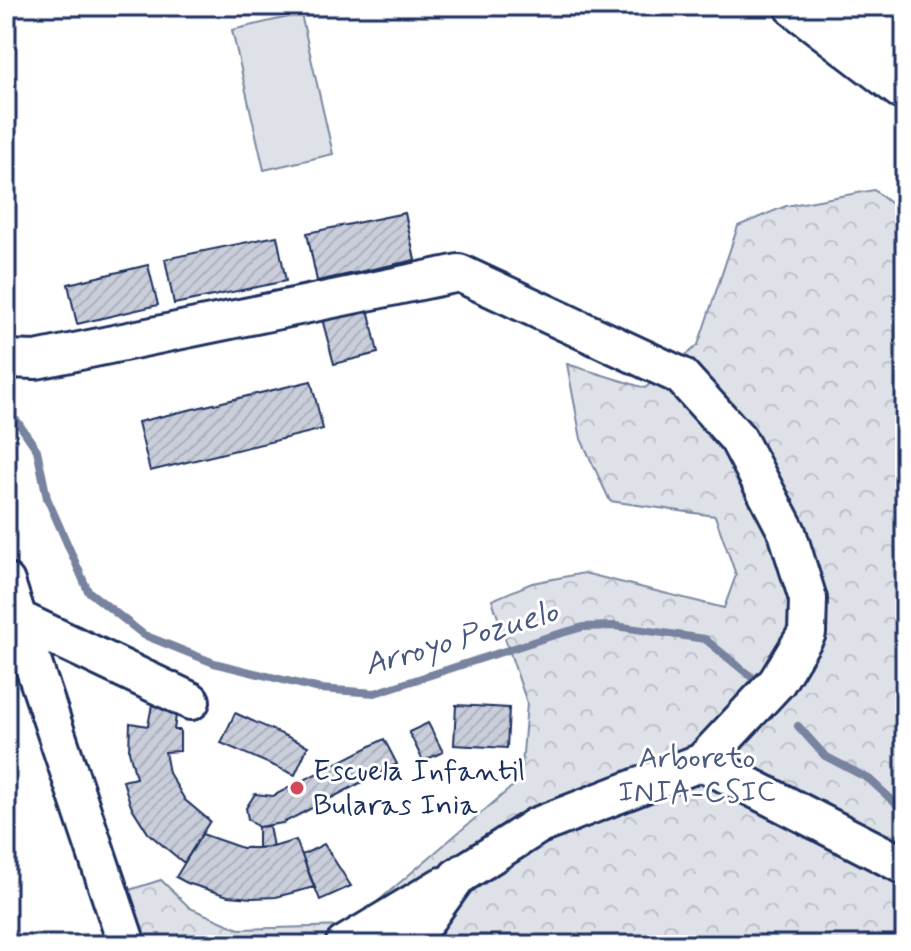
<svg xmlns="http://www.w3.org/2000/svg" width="911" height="951" viewBox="0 0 911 951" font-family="Mynerve,sans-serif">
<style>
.forest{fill:url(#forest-crowns);stroke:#7c88a2;stroke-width:2}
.pitch{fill:#dee1e7;stroke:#7c88a2;stroke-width:2}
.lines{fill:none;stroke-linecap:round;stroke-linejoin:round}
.stream{stroke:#77839f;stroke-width:8}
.building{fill:url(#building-hatch);stroke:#1b2f5e;stroke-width:2}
.minor-casing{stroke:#1b2f5e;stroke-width:42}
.highway-casing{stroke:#1b2f5e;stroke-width:50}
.minor{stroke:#fff;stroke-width:36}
.highway{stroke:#fff;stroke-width:44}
.poi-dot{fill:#d1495b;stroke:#fff;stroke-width:3}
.labels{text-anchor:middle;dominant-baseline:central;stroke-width:6;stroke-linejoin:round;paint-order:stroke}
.park-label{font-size:30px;fill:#4c5c80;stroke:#fff}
.poi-label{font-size:30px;fill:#1b2f5e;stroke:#fff;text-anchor:start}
.water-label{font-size:32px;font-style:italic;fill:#49597e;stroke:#fff}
</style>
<defs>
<pattern id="forest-crowns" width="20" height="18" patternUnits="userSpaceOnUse" patternTransform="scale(2)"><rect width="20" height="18" fill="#dee1e7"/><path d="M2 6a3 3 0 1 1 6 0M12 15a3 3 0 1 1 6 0" fill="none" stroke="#bec1c9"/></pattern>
<pattern id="building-hatch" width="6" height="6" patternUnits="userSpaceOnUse" patternTransform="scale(2)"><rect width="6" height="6" fill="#caceda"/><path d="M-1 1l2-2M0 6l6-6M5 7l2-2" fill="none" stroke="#adb1be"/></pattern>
</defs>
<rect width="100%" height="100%" fill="#fff"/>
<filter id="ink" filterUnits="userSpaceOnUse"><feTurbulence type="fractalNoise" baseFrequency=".0125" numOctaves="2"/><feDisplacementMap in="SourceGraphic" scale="16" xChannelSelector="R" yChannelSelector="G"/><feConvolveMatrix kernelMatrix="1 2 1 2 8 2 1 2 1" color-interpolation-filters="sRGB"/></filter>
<g filter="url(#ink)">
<!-- forest -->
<path class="forest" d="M874,190l31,25v730h-763l-19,-53 38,-12 29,28 49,21 110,-3 172,-147 6,-76 -35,-103 40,-17 52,-10 140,35 12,-33 -21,-59 -105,-15 -29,-62 -14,-75 78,24 53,-43 40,-119 48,-20z"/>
<!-- pitch -->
<path class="pitch" d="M301,14l32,140 -69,16 -32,-140z"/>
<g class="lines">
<!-- stream -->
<path class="stream" d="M6,420l11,1 20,29 10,48 41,93 56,44 70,28 106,26 55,4 173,-56 35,-10 32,-1 90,13 56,46
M798,726l27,30 44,23 36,33"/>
</g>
<!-- building -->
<path class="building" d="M405,213l10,47 -98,21 -10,-48z
M277,236l9,45 -112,23 -9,-45z
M148,265l10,40 -81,19 -9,-40z
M367,304l11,49 -44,11 -13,-49z
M311,381l12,48 -173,42 -12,-49z
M152,705l25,3 -3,22h6v21l-15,1 4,21 16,27 25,21 -26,42 -36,-30 -17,-27 -8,-25 13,-3 -7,-27 1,-28 18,3z
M456,705l53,3 -2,40 -53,-3z
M235,713l73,33 -13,29 -74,-32z
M428,723l15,29 -20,9 -14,-29z
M384,739l13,25 -114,59 -25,4 -10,-8 -2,-11 9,-14 18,2z
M269,826l4,21 -15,1v-21z
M202,834l40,14 31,-1 23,-7 18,47 -38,10 -24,1 -24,-2 -41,-13 -11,-6z
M324,844l27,42 -31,14 -18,-45z"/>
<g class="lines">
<!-- minor casing -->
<g class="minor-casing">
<path id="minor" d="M900,6l5,4
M6,359l30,1 423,-87 222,103 57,63 49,93 21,67 -1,34 -30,49 -75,80 -165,64 -80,51 -49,68
M6,582l12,37 173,82
M18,619l109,326
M702,762l203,104
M344,945l98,-59"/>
</g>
<!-- highway casing -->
<g class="highway-casing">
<path id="highway" d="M798,6l107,82
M849,6l56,42"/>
</g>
<!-- minor -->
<use href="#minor" class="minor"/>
<!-- highway -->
<use href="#highway" class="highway"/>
</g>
</g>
<!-- markers -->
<circle class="poi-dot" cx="297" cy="788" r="8"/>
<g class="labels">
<!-- park labels -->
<g class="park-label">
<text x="697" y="758">Arboreto<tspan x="697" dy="34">INIA-CSIC</tspan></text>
</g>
<!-- poi labels -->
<g class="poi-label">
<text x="313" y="771">Escuela Infantil<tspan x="313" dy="34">Bularas Inia</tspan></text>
</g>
<!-- water labels -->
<g class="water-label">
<text transform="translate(461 639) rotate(-16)">Arroyo Pozuelo</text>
</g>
</g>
<!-- margin -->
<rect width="911" height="951" fill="none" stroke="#fff" stroke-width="32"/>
<rect x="16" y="16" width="879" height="919" fill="none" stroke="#1b2f5e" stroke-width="3" filter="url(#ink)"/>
</svg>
